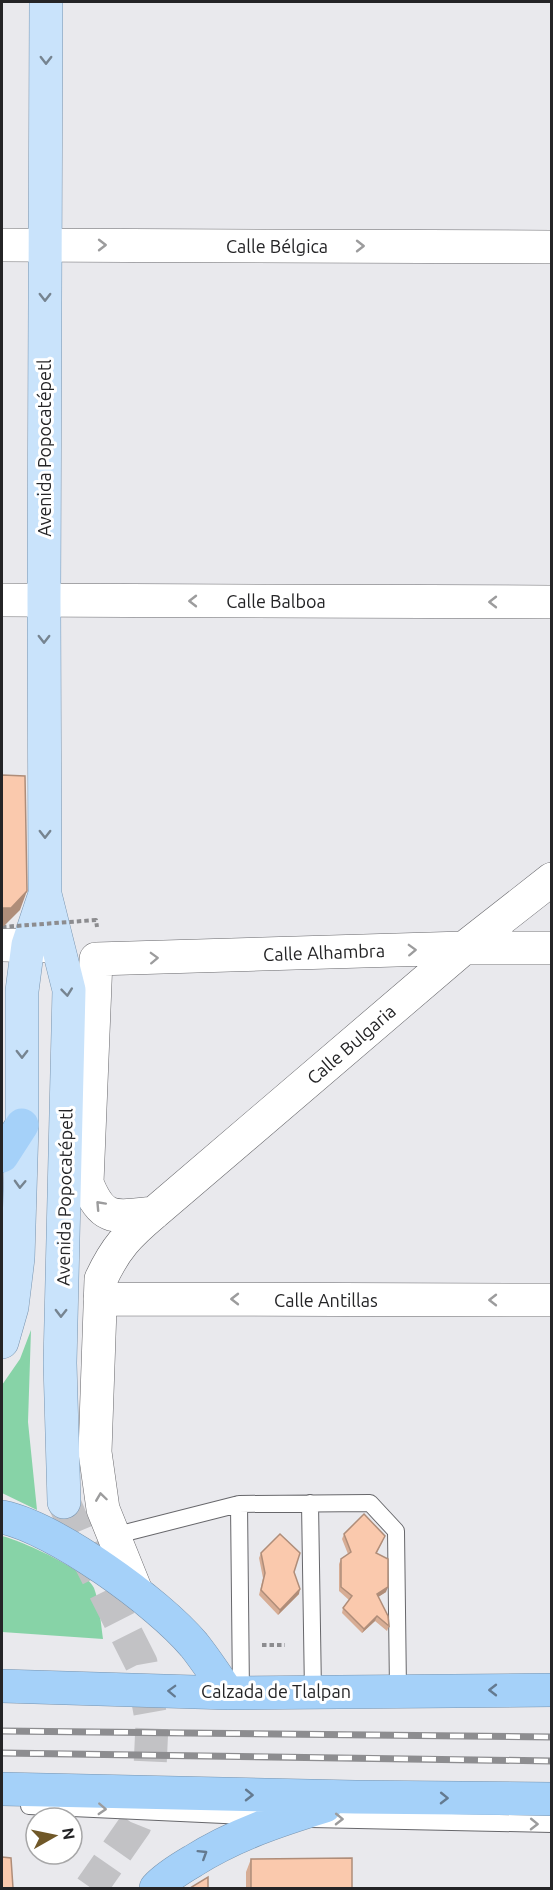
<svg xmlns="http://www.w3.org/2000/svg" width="553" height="1890" viewBox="0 0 553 1890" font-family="Ubuntu,sans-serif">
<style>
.green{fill:#87d3a7}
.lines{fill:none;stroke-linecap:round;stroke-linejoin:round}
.primary-tunnel{stroke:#c2c2c5;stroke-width:33;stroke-dasharray:33 16;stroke-linecap:butt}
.lane-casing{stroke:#67676b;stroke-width:18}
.street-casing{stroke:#67676b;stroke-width:34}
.primary-casing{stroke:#7894af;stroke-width:34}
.highway-casing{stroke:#7894af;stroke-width:34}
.path{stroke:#8c8c8f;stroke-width:4;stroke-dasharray:4.5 3;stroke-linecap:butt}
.lane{stroke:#fff;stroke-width:16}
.street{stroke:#fff;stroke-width:33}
.primary{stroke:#c9e3fb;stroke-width:33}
.highway{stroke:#a5d1f9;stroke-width:33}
.rail-casing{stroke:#8d8d90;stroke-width:7}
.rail{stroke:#fff;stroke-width:4.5;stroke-dasharray:14;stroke-linecap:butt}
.path-bridge{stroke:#8c8c8f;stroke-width:4;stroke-dasharray:4.5 3;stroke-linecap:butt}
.wall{fill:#d7ad95}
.shaded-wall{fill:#af8d79}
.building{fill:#fac9ad;stroke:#af8d79;stroke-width:1.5}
.oneway{stroke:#768490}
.oneway2{stroke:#9c9c9d}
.oneway3{stroke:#647a90}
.labels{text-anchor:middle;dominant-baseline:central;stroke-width:6;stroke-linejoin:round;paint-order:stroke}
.street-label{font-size:18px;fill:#242426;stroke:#fff}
</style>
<rect width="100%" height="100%" fill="#e9e9ed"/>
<!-- green -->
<path class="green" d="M31,1330l-3,92 9,88 -35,-17v-108l18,-26z
M2,1536c18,4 85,34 92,52 5,13 7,36 9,51l-101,-7z"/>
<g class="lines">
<!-- primary-tunnel -->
<path class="primary-tunnel" d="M64,1502l21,50 56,111 11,61 -3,66 -14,35 -44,63"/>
<!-- lane casing -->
<g class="lane-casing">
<path id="lane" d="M310,1503l3,189
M239,1504l2,189
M113,1536l126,-32 131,-1 26,28 2,159
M29,1806l238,11
M311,1819l241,5"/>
</g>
<!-- street casing -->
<g class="street-casing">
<path id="street" d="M2,245l550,2
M2,600l550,2
M2,945l54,1
M154,1213c-38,4 -51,10 -67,-30l9,-224 368,-11h88
M100,1299l452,1
M136,1591l-33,-82 -8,-57 6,-173c15,-32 27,-44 53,-66l310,-265 88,-69"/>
</g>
<!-- primary casing -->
<g class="primary-casing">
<path id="primary" d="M46,2l-2,598 1,294 24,96 -9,373 4,139
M2,1342l10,-35 6,-49 4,-133v-134l6,-46 17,-51"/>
</g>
<!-- highway casing -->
<g class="highway-casing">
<path id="highway" d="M2,1156l20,-31
M2,1517c53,11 156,85 192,128 12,15 23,32 34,48
M2,1686l226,7 324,-3
M2,1789l353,8 197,2
M156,1888c10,-11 25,-20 37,-27 41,-26 86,-41 132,-55"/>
</g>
<!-- path -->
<path class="path" d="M262,1645h23"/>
<!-- lane -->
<use href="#lane" class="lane"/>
<!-- street -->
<use href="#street" class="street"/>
<!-- primary -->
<use href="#primary" class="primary"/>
<!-- highway -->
<use href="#highway" class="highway"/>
<!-- rail casing -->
<g class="rail-casing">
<path id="rail" d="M2,1731l550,6
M2,1753l550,8"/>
</g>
<!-- rail -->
<use href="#rail" class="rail"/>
<!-- path-bridge -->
<path class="path-bridge" d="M2,927l94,-7 1,7"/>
</g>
<!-- wall -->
<path class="wall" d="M344,1534l39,7 -6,12 9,39 -8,5 11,29 -2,5 -12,-10 -13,12 -20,-20 1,-5 6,-8 -10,-9v-27l2,-5 7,-5 -6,-15z
M261,1553l33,19 5,22 -21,21 -19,-20 4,-17 -4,-20z
M251,1859l101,29h-106v-16z"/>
<!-- shaded-wall -->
<path class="shaded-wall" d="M27,891l-7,19 -16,16h-2v-18z
M388,1587l-2,5 -11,7 2,-5z
M300,1589l-1,5 -21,21 2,-5z
M377,1616l-2,5 -13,12 2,-4z"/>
<!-- building -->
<path class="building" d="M2,775l23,1 2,115 -16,17h-9z
M364,1514l21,22 -9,17 12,6v28l-11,7 11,22 1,10 -12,-10 -13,13 -21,-21 9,-12 -11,-9v-28l10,-7 -7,-18z
M280,1534l20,19 -6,19 6,17 -20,21 -19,-20 4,-17 -4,-20z
M2,1857l9,1 2,30h-11z
M352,1858v30h-101v-29z
M208,1877v11h-18z"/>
<!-- one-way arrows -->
<defs><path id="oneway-chevron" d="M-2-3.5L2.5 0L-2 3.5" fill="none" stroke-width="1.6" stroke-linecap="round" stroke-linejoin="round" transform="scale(1.5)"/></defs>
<g class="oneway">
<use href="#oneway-chevron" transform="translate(46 60) rotate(90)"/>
<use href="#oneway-chevron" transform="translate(45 297) rotate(90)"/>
<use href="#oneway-chevron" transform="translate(44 639) rotate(90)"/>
<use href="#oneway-chevron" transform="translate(45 834) rotate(90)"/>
<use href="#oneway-chevron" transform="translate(67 992) rotate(84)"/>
<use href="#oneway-chevron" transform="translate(22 1054) rotate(90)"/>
<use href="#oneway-chevron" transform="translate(20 1184) rotate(92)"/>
<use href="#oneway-chevron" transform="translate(61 1313) rotate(91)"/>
</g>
<g class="oneway2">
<use href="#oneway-chevron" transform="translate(102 245)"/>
<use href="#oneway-chevron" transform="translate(360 246)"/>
<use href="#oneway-chevron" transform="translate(193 601) rotate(-180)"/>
<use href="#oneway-chevron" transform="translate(493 602) rotate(-180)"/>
<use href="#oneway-chevron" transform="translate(412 950) rotate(-2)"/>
<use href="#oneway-chevron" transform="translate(154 958) rotate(-2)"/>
<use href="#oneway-chevron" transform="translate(100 1205) rotate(-133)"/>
<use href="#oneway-chevron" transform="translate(235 1299) rotate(-180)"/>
<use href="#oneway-chevron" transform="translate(493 1300) rotate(-180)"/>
<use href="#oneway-chevron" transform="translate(101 1497) rotate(-98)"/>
<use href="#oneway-chevron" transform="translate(102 1809) rotate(3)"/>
<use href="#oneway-chevron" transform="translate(339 1819) rotate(1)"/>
<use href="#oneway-chevron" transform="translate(534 1824) rotate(1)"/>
</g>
<g class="oneway3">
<use href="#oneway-chevron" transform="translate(493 1690) rotate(180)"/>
<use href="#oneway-chevron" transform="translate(172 1691) rotate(-178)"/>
<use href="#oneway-chevron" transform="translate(249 1795) rotate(1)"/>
<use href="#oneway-chevron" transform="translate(444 1798) rotate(1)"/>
<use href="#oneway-chevron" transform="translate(203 1854) rotate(-32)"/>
</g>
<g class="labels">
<!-- street labels -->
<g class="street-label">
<text x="277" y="246">Calle Bélgica</text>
<text transform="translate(44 448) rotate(-90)">Avenida Popocatépetl</text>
<text x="276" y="601">Calle Balboa</text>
<text transform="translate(324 952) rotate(-2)">Calle Alhambra</text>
<text transform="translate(351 1044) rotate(-41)">Calle Bulgaria</text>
<text transform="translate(64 1197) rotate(-89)">Avenida Popocatépetl</text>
<text x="326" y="1300">Calle Antillas</text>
<text x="276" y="1691">Calzada de Tlalpan</text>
</g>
</g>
<!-- border -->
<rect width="553" height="1890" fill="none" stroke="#242426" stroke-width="6"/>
<!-- north arrow -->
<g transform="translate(54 1836) rotate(81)"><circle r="28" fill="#ffffff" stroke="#a7a7a8" stroke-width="1.5"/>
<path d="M0-4.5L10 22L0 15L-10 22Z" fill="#705828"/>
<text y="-9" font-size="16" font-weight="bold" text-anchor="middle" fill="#242426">N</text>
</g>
</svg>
